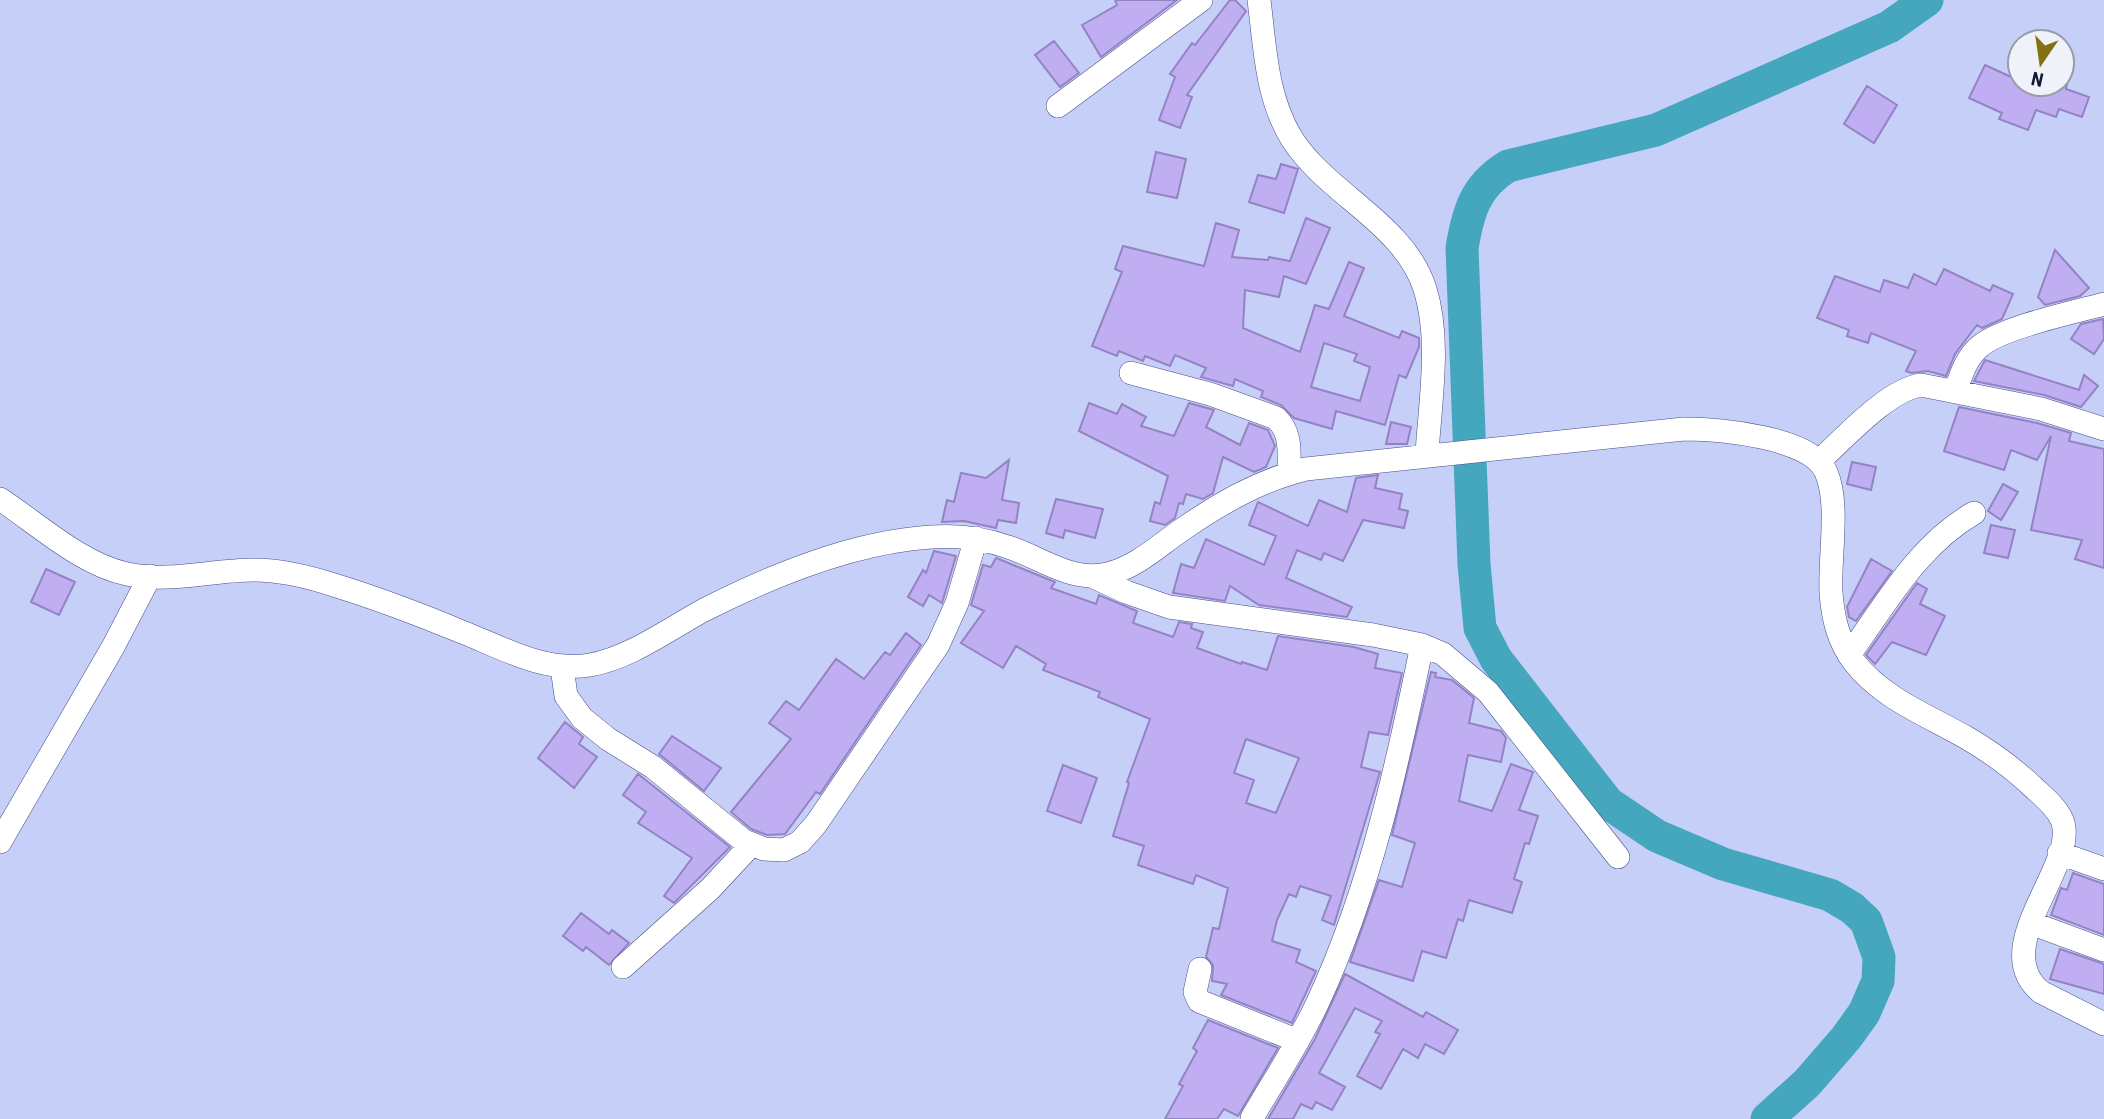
<svg xmlns="http://www.w3.org/2000/svg" width="2104" height="1119" viewBox="0 0 2104 1119" font-family="'Roboto Condensed',sans-serif">
<style>
.lines{fill:none;stroke-linecap:round;stroke-linejoin:round}
.river{stroke:#45a7be;stroke-width:33}
.building{fill:#c0aef2;stroke:#9483c4;stroke-width:2;fill-rule:evenodd}
.minor-casing{stroke:#454d88;stroke-width:24}
.minor{stroke:#fff;stroke-width:23}
</style>
<rect width="100%" height="100%" fill="#c6cff8"/>
<g class="lines">
<!-- river -->
<path class="river" d="M1767,1119l40,-36 39,-45 18,-25 14,-32 1,-24 -13,-36 -14,-13 -22,-13 -107,-31 -66,-28 -49,-33 -112,-144 -16,-31 -6,-64 -12,-316c6,-36 13,-62 46,-82l148,-36 233,-103 38,-27"/>
</g>
<!-- building -->
<path class="building" d="M1115,0h62l-76,57 -19,-32 35,-20z
M1230,0h5l11,11 -59,84 5,2 -12,31 -21,-8 16,-43 -5,-3 22,-31 3,2z
M1054,41l25,32 -19,14 -25,-32z
M1985,65l35,16v3h47l-1,5 23,8 -7,20 -23,-8 -3,8 -20,-7 -8,20 -29,-11 3,-6 -33,-15z
M1867,86l30,19 -23,38 -30,-19z
M1156,152l30,7 -9,39 -30,-6z
M1281,164l17,5 -14,44 -35,-11 9,-27 18,4z
M1306,218l24,10 -24,56 -22,-8 -5,21 -34,-7 -2,38 57,24 15,-47 14,4 20,-47 15,6 -20,48 55,22 3,-7 17,7v9l-13,31 -7,-3 -14,50 -49,-14 -4,18 -38,-11 -13,-13 -20,-8 2,-6 -28,-12 -2,7 -32,-9 5,-9 -31,-13 -5,11 -25,-10 -2,5 -24,-10 -2,5 -25,-10 30,-74 -7,-3 8,-23 81,20 12,-43 23,7 -7,27 36,3 1,-3 21,4zM1324,343l33,11 -3,7 16,6 -10,34 -49,-14z
M2055,250l34,38 -9,8 -35,9 -7,-8z
M1944,269l46,22 3,-6 20,9 -11,25 -20,9 -5,-3 -22,29 -9,22 -18,-5 -17,2 -5,-2 10,-20 -45,-18 -3,10 -21,-7 2,-6 -32,-12 18,-42 45,16 4,-12 24,8 6,-14 22,11z
M2103,319l1,20 -10,15 -23,-15 10,-15z
M1985,360l94,30 5,-15 14,11 -17,21 -37,-12 -70,-14z
M1089,403l28,11 5,-10 24,13 -5,9 33,10 15,-33 25,7 -8,17 34,18 9,-22 19,7 7,16 -9,21 -12,5 -31,-15 -10,36 -10,6 -17,-5 -3,10 -4,-1 -4,15 -10,7 -15,-4 5,-19 5,2 8,-28 -89,-45z
M1959,407l78,16 34,10 -2,8 35,8v119l-29,-9 7,-19 -51,-10 20,-94 -14,24 -26,-10 -7,20 -35,-11 -25,-8z
M1391,422l20,5 -4,17h-21z
M1009,460l-7,40 17,3 -3,20 -18,-3 -2,8 -32,-7 -22,1 5,-22 7,2 7,-29 25,5z
M1852,462l24,5 -5,23 -24,-6z
M1378,475l-3,13 27,6 -3,15 9,2 -4,17 -41,-8 -20,41 -19,-8 -3,7 -24,-10 -11,28 66,29 -5,10 -88,-12 -29,-19 -5,15 -52,-8 8,-29 13,4 12,-29 58,26 12,-29 -27,-11 9,-23 50,24 11,-26 28,12 9,-34z
M2003,484l15,8 -17,28 -13,-9z
M1056,499l47,10 -8,29 -30,-8 -2,8 -17,-5z
M1991,525l24,5 -7,28 -24,-5z
M934,551l22,5 -14,47 -13,-8 -6,11 -15,-9 15,-27 3,3z
M996,558l59,24 -4,6 45,16 3,-9 38,16 -4,12 40,14 6,-15 13,2 -1,4 12,4 -6,16 44,16 1,-2 25,8 11,-34 76,11 24,7 -3,14 27,5 -14,62 -19,-3 -8,35 19,5 -46,153 -12,-5 9,-24 -31,-10 -4,11 -7,-3 -12,26 -5,21 28,9 -4,12 20,9 -24,52 -71,-28 6,-11 -15,-3 1,-16 -7,-8 7,-29 6,1 9,-41 -32,-13 -3,9 -55,-19 6,-19 -31,-10 16,-53 -2,-1 23,-63 -52,-22 2,-5 -57,-22 3,-6 -30,-18 -13,22 -42,-25 23,-32 -13,-6 12,-40 8,2zM1246,739l53,19 -23,55 -30,-10 8,-23 -20,-7z
M1871,559l21,12 -36,50 -7,-4 -2,-10z
M46,569l29,13 -16,33 -28,-13z
M1917,583l10,6 -7,15 25,12 -19,39 -34,-13 -17,22 -9,-9z
M906,633l15,12 -101,149 -4,-2 -31,42 -18,1 -16,-6 -20,-17 60,-73 -22,-16 17,-22 13,9 37,-51 28,20 21,-27 5,3z
M1431,672l5,1 -1,4 17,3 22,18 -5,25 32,8 5,7 -5,24 -33,-7 -9,46 33,10 19,-47 22,8 -14,38 19,6 -9,28 -4,-1 -11,36 8,3 -10,31 -43,-13 -6,21 -5,-2 -12,39 -24,-7 -9,30 -63,-19 29,-82 23,7 13,-44 -23,-8z
M565,722l18,15 -4,7 18,13 -23,31 -36,-30z
M672,736l49,32 -17,23 -45,-37z
M1063,765l34,13 -16,45 -34,-12z
M638,774l92,73 -56,56 -10,-7 28,-38 -54,-35 8,-11 -23,-17z
M2073,873l31,11v51l-53,-20 10,-27 6,2z
M581,913l28,21 3,-4 17,13 -20,22 -23,-18 -3,4 -20,-15z
M2060,949l44,15v30l-54,-15z
M1345,974l78,43 3,-5 32,18 -14,24 -19,-10 -7,14 -15,-9 -22,40 -24,-13 23,-42 -5,-2 7,-11 -27,-13 -36,65 26,14 -13,23 -16,-8 -4,7 -11,-5 -8,15h-25l47,-80z
M1208,1020l70,28 -40,68 -14,-7 -7,10h-52l18,-33 -4,-2 18,-33 -4,-3z"/>
<g class="lines">
<!-- minor casing -->
<g class="minor-casing">
<path id="minor" d="M1259,0c6,47 7,97 33,139 36,56 112,84 133,150 16,51 5,113 2,165
M1058,106l143,-106
M1131,373l79,21 66,24c16,15 13,35 13,55
M1955,391c6,-15 11,-33 24,-44 21,-19 95,-35 125,-43
M1819,461c25,-22 68,-71 102,-76l120,24 63,20
M0,499c39,26 81,65 127,75 42,9 85,-4 127,-4 28,0 56,7 83,16 42,13 84,29 125,46 41,16 83,41 128,33 40,-7 79,-36 114,-55 69,-35 149,-68 227,-73 26,-2 52,1 77,10 32,10 64,36 100,27 28,-7 49,-27 72,-43 39,-27 80,-51 126,-62l378,-40c34,0 128,8 142,43 14,32 3,85 5,121 2,25 7,48 23,69 29,37 73,53 113,76 24,14 47,31 67,50 11,10 22,19 28,32 18,44 -76,127 -21,172l63,32
M1092,576l34,16 43,15 204,28 49,10 21,9 45,38 130,165
M1849,655c37,-51 69,-110 125,-142
M562,667l4,29 16,22 26,21 45,28 91,74 20,8 20,1 16,-8 16,-18 122,-179 19,-42 19,-65
M0,842l113,-195 37,-71
M2059,853l45,16
M2031,923l73,27
M623,967l87,-78 41,-44
M1200,969l-5,23 4,9 99,40
M1252,1118c22,-38 47,-75 66,-116 52,-112 79,-235 104,-357"/>
</g>
<!-- minor -->
<use href="#minor" class="minor"/>
</g>
<!-- north arrow -->
<g transform="translate(2041 63) rotate(193)"><circle r="33" fill="#f0f2f9" stroke="#989ba9" stroke-width="2"/>
<path d="M0-5L12 26L0 18L-12 26Z" fill="#867112"/>
<text y="-10" font-size="19" font-weight="bold" text-anchor="middle" fill="#141830">N</text>
</g>
</svg>
